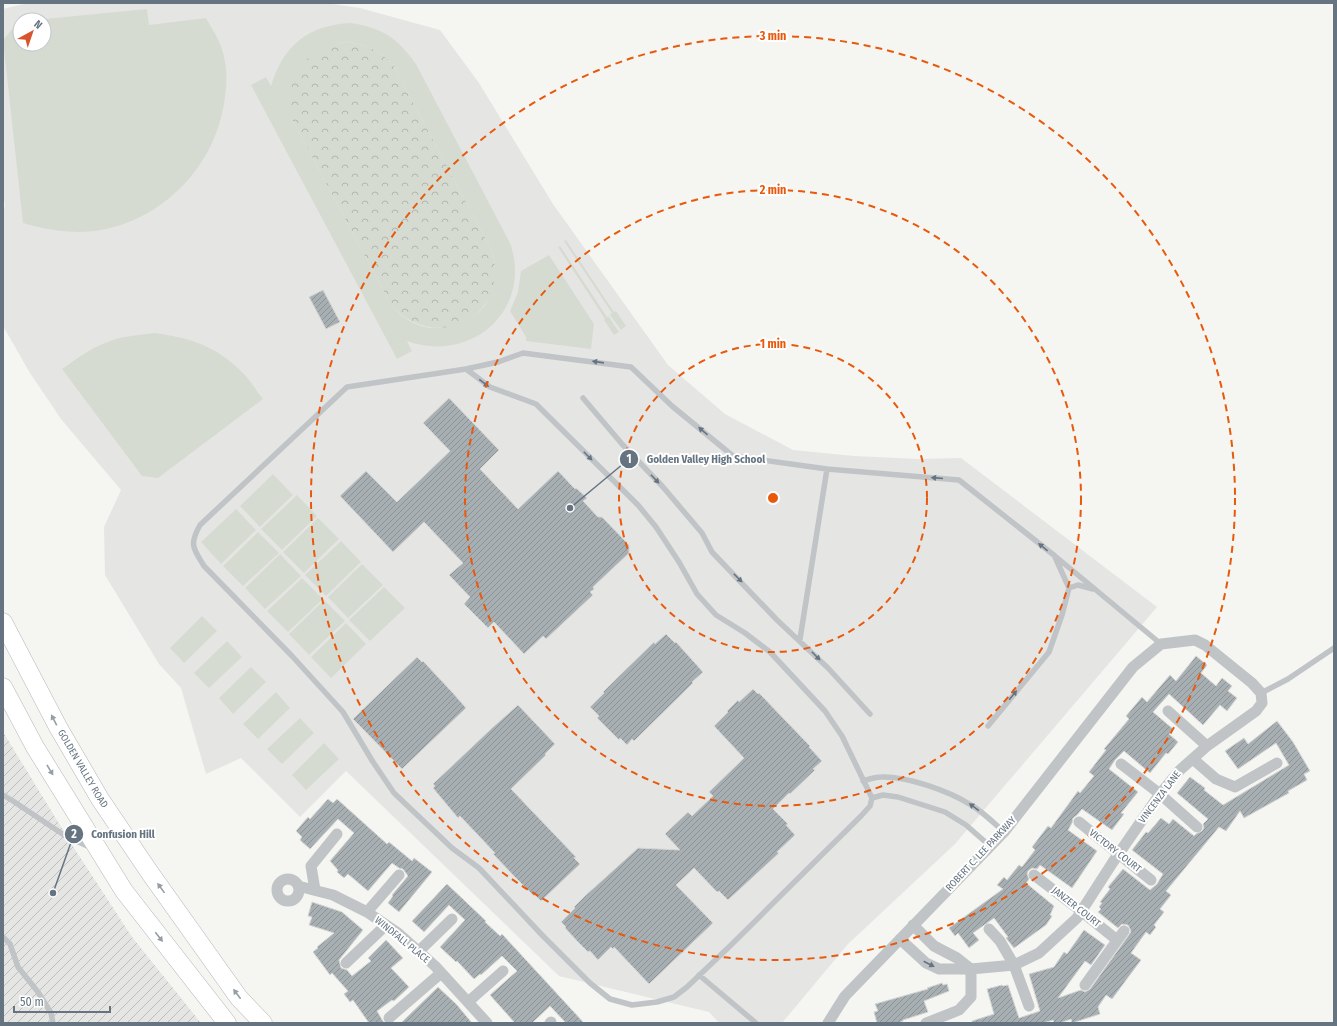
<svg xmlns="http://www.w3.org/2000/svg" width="1337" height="1026" viewBox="0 0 1337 1026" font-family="'Fira Sans Condensed',sans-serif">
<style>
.built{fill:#e5e6e4;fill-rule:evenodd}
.industrial{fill:url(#industrial-furrows)}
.green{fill:#d6dbd2;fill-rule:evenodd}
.forest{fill:url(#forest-crowns)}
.building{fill:url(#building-hatch);stroke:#d6d6d4}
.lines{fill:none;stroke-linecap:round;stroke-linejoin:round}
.primary-casing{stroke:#b3b7ba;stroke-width:19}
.service{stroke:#c0c4c7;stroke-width:5.5}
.minor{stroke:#c0c4c7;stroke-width:11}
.primary{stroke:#fff;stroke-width:18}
.oneway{fill:#657480}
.oneway2{fill:#939ea6}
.ring{fill:none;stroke:#e8590c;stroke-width:2;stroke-dasharray:7 5}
.labels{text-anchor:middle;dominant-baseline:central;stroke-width:4;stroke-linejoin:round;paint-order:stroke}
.street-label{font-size:10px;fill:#657480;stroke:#fff}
.centre{fill:#e8590c;stroke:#fff;stroke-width:2}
.ring-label{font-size:12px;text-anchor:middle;font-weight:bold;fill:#e8590c;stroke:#fff;stroke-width:4;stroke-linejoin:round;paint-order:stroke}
.leader{fill:none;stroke:#657480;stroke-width:1.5}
.callout-dot{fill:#657480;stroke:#fff;stroke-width:1.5}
.mark-label{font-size:12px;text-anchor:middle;font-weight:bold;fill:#fff}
.callout-label{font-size:11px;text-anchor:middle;font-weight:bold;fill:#657480;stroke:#fff;stroke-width:4;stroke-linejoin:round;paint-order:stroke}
</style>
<defs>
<pattern id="industrial-furrows" width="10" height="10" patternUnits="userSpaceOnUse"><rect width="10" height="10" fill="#e5e6e4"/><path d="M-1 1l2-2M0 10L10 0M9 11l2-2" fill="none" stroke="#bdbfbe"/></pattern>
<pattern id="forest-crowns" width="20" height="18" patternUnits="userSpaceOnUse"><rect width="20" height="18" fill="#d6dbd2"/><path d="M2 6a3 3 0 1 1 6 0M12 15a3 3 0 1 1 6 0" fill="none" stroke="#b1b6b0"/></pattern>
<pattern id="building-hatch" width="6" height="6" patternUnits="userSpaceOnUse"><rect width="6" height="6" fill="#a7afb3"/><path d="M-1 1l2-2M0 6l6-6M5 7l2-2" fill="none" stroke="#8c9397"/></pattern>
</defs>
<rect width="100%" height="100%" fill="#f5f5f1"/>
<!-- built -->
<path class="built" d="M28,3h298l34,5 80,22 39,53 74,121 115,161 57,49 68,36 61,6 64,3 43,-1 196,149 -202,237 -107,100 -66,79h-63l-10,-11 -150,-36 -213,-205 -46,46 -59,-59 -35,16 -25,-86 -22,-24 -54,-89 -1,-48 17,-37 -60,-71 -31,-46 -27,-47v-112l2,-9 -2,-10v-186zM20,20h24v24h-24z"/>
<!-- industrial -->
<path class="industrial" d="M3,732l71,116 58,89 69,86h-198z"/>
<!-- green -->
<path class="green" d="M147,9l2,16 57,-7c8,14 17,27 19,44 3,14 1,29 -1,42 -10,61 -57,111 -117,125 -29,6 -56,2 -84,-6l-20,-183 16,-19h1v23h24v-24h-10z
M350,23c31,4 48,15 66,41l95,181c2,8 4,16 4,24 1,58 -56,91 -108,72l5,10 -15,8 -146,-274 15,-8 5,9c12,-40 37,-61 79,-63zM349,42c18,3 32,9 44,23l99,186c5,16 3,21 -2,36 -1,6 -2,13 -5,18 -13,18 -43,27 -64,21 -12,-4 -21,-11 -30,-21l-99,-186 47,-76z
M566,240l48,72 2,-1 10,15 -5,4 -11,-15 2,-2 -48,-72z
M560,246l47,71h2l10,15 -5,3 -10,-15 1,-1 -47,-72z
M549,255l45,69 -3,25 -65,-8v-4l-16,-26 8,-19 3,-21z
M155,333c35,5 59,12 85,37 9,8 15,19 23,29l-105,79 -16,-2 -80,-107c13,-9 27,-20 43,-26 16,-7 33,-8 50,-10z
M273,474l20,21 -33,32 -20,-21z
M297,495l20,21 -35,34 -21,-21z
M236,509l20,21 -35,34 -20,-22z
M318,518l21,21 -35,34 -21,-21z
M258,532l21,21 -36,33 -20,-20z
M341,541l20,21 -35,34 -21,-21z
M280,554l21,22 -36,33 -20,-21z
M362,564l21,21 -35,33 -20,-21z
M302,578l21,21 -35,33 -21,-21z
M384,587l21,21 -35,33 -21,-21z
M324,600l21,21 -36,34 -20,-21z
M202,616l15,15 -33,32 -14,-15z
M346,623l20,21 -35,34 -20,-21z
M227,641l15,16 -33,31 -15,-15z
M251,667l15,15 -33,32 -14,-16z
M276,692l14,16 -32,31 -15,-15z
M300,718l14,15 -32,31 -15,-15z
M324,743l15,16 -33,31 -14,-15z"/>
<!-- forest -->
<path class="forest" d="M349,42c18,3 32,9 44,23l99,186c19,65 -56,104 -101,54l-99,-186c-9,-42 14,-74 57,-77z"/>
<!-- building -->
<path class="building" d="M323,290l17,32 -14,7 -17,-32z
M449,398l50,52 -19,19 38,40 40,-38 17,18 1,-1 11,10 -4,3 15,16h4l27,28v8l-36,34 1,2 -4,3 3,3 -47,44 -3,-3 -19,18 -30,-32 -6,6 -24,-24 6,-7 -21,-22 14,-12 -39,-41 -31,30 -53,-56 26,-25 31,31 53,-51 -27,-28z
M666,634l9,9 1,-1 27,30 -11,10 1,1 -59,58 -2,-2 -5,6 -7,-7 -1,2 -22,-22 2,-2 -9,-9 14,-14 -1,-1 51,-50 1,2z
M1196,656l11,9 -6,8 15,13 6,-8 10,8 -4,5 9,7 -10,13 -7,-6 -17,20 -34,-31 -16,18 20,17 -4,5 9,8 -10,12 -2,-1 -16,20 -26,-22 -9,9 -6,9 29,23 -17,21 3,1 -12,16 -30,-21 -5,6 -4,3 -1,5 -4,7 29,21 -25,37 -32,-23 -3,4 -5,-1 -4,3 -1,3 2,5 -3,4 28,23 -4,9 2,1 -6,9 -32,23 -8,-10 2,-1 -14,-19 -21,15 6,7 -10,8 -11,-15 -3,3 -6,-8 54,-39 -6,-4 7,-8 3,3 12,-15 3,2 13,-17 -3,-3 16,-21 3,2 27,-37 2,2 14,-17 -5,-4 17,-22 -2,-1 25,-30 -3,-3 16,-19 5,5 23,-27 6,6z
M417,657l5,5 1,-1 29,31 14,16 -64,61 -49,-50z
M753,689l5,5 1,-1 51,53 -1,1 13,14 -9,8 2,1 -25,24 -1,-1 -16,16 15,15 -2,1 9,10 -18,17 2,1 -51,47 -9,-9 -2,1 -23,-24 -18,17 37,38 -64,61 -35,-37 -1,2 -2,-2 -13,13 -8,-9 -2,1 -8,-8 -15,-16 1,-1 -5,-5 14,-14 -1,-1 11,-11 53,-48 42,2 -15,-16 23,-22 4,4 21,-20 -4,-4 35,-34 -30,-32 14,-14 -1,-1 11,-11 1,2z
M518,705l37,39 -10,10 1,1 -35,34 65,68 -2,1 6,6 -39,37 -6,-6 -1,1 -19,-19 -22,-23 2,-1 -35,-37 -2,2 -25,-30 2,-2 -2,-2 58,-55z
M1277,721l16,21 17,29 -6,3 3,6 -19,11 1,2 -45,25 -4,-7 -14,20 -7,-4 -53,64 5,4 -11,14 4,3 -10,13 2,2 -6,8 -4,-3 -15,21 10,7 -29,39 -6,-4 -8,12 2,7 -28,9 -1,-4 -11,4h-6l-1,-3 -10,3h-71v-2l22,-7 -7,-25 15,-4 1,1 5,-1 11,33 21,-7 -11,-37 25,-7 10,-15 3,2 17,-24 21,15 -14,20 -6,-4 -27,37 23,-8 4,2 5,-3 41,-57 -1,-3 -2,-4 -6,-1 -4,4 -20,-16 3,-3 -2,-2 3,-4 -2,-1 10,-13 -2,-2 15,-18 27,21 7,-6 6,-10 -31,-24 14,-18 2,1 13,-15 8,6 4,-5 21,17 2,-2 6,-3 2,-3 -1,-4 5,-5 -31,-26 13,-16 15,11 -1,2 19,15 66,-40 -13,-22 -38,26 -13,-18 19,-13 4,6z
M328,799l5,4 4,-4 50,45 2,-2 23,19 2,-3 18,14 -33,40 -11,-9 5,-7 -1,-1 16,-19 -5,-7 -4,-1 -7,-5 -24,28 -20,-17 -4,4 -7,-6 1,-2 -8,-9 24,-28 -16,-14 -28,30 -10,-9 2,-3 -6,-6 12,-14 2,2z
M447,884l39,37 -1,1 15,14 2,-2 82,89h-18l-16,-17 -18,17h-17l-25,-28 27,-24 -15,-15 -21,19 -1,-1 -6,5 -17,-18 -1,1 -16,-15 25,-27 -16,-15 -25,27 -12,-11z
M312,902l30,10 21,18 -24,30 2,8 6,2 5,6 19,-15 -3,-3 18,-18 17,18 -12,10 18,19 -15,14 -2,-1 -15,11 7,12h-15l-16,-23 -3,2 -6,-8 4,-3 -16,-18 -2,2 -14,-19 -3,-4 5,-4 -1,-1 17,-14 -25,-8 3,-8 -4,-1z
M942,983l1,2 4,-1 2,7 -25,10 4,11 -25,8v1l-5,2h-21l-3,-11 4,-1 -3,-7 53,-15 -1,-1z
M438,987l19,18 15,18h-71z"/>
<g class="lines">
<!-- primary casing -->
<g class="primary-casing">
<g id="primary">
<path id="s1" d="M3,622l55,105 42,72 50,74 89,125 24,25"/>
<path d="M3,687l32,60 89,144 103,132"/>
</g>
</g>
<!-- service -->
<path class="service" d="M466,369l-119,18 -147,138c-11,20 -7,23 4,41l88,90 51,56 30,50 21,31 58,55 27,20 63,67 48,48 20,16 22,6 25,-3 17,-5 13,-10 43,-41 131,-130 9,-10 2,-8
M583,398l39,46 41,43 39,46 10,19 65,68 51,48 42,46
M1069,588l9,-3 15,4
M800,639l27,-170
M1261,693l27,-14 46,-31
M988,726l61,-74 13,-37 7,-27 -14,-31
M863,781c6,-2 12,-4 18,-4 26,-1 68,14 90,28 12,7 23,18 33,27
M3,795l10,6 54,36 25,11
M990,846l-24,-21 -21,-13 -47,-15 -15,-2 -11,3 -30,-62 -17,-25 -55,-59 -25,-19 -29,-18 -19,-21 -18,-32 -23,-35 -18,-22 -102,-101 -46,-17 -24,-18 32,-7 25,-9 108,14 41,39 61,50 94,13 132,11 96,76 106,88
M3,937l7,7 8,23 20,25 13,21 2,10
M699,975l57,48"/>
<!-- minor -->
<path class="minor" d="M1168,711l39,35
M1193,759l23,20 19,8 42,-24
M1121,764l39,30 37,33
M1079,822l72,58
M1034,875l47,36 36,29
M277 890a11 11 0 1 1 22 0a11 11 0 1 1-22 0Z
M298,886l35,9 34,17 31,21 37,33 52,57
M315,890l-4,-24 26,-32
M367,912l32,-37
M913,925l21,21 23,12 14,11
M989,929l11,12 14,24 15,41
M418,952l34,-33
M346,963l40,-38
M1085,985l39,-54
M468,1002l35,-31
M389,1018l52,-45
M550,1023l1,-1
M828,1023l17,-27 159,-164 129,-165 28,-23 34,-4 10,5 47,38 9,10 1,10 -6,8 -49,35 -27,24 -20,24 -47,68 -36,56 -38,35 -25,12 -43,4h-32l-13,-6 -26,-24
M926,1023l33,-13 12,-13v-28"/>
<!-- primary -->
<use href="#primary" class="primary"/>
</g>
<!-- one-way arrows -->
<defs><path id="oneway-solid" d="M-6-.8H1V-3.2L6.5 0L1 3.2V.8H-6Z"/></defs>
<g class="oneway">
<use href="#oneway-solid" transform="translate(598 362) rotate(-172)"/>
<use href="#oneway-solid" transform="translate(484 383) rotate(38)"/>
<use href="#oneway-solid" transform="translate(703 431) rotate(-140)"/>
<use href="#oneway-solid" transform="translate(588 456) rotate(45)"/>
<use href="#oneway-solid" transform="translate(937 478) rotate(-175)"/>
<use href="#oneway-solid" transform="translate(655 479) rotate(46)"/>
<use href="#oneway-solid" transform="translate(1043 547) rotate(-141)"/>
<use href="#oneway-solid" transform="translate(738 578) rotate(45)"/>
<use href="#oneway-solid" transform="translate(816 656) rotate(45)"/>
<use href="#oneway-solid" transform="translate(1013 695) rotate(-51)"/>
<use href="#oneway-solid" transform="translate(974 807) rotate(-144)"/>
<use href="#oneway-solid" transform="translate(929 964) rotate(27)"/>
</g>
<g class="oneway2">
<use href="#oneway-solid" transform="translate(54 720) rotate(-117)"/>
<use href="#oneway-solid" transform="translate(50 770) rotate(59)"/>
<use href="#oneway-solid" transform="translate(161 888) rotate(-126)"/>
<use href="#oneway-solid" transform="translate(159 937) rotate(52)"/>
<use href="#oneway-solid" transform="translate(237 994) rotate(-127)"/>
</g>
<!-- distance rings -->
<g class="ring">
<circle cx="773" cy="498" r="154"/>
<circle cx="773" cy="498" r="308"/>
<circle cx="773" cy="498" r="462"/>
</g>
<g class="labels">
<!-- street labels -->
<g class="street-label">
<text stroke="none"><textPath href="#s1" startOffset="167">GOLDEN VALLEY ROAD</textPath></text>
<text transform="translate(1160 797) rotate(-53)">VINCENZA LANE</text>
<text transform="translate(1115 851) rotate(38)">VICTORY COURT</text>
<text transform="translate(981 854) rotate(-47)">ROBERT C. LEE PARKWAY</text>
<text transform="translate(1076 907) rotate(38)">JANZER COURT</text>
<text transform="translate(402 940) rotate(39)">WINDFALL PLACE</text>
</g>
</g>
<circle cx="773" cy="498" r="6" class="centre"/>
<g class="ring-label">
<text x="773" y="40">3 min</text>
<text x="773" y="194">2 min</text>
<text x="773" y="348">1 min</text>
</g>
<!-- callouts -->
<path class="leader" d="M570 508L629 459M53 893L74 834"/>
<g class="callout-dot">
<circle cx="570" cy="508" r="4"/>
<circle cx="53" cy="893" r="4"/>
<circle cx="629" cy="459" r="10"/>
<circle cx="74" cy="834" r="10"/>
</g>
<g class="mark-label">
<text x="629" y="463">1</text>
<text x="74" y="838">2</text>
</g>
<g class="callout-label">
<text x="706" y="463">Golden Valley High School</text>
<text x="123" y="838">Confusion Hill</text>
</g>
<!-- border -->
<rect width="1337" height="1026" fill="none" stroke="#657480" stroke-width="8"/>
<!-- north arrow -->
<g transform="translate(32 32) rotate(40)"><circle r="19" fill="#ffffff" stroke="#c1c7cc"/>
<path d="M0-3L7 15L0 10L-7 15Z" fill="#d9542d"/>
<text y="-6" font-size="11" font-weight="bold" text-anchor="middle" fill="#657480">N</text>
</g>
<!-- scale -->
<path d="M14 1006v6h96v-6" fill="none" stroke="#657480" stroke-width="2"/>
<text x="20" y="1006" font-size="12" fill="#657480" stroke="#ffffff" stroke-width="3" paint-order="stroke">50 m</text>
</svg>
